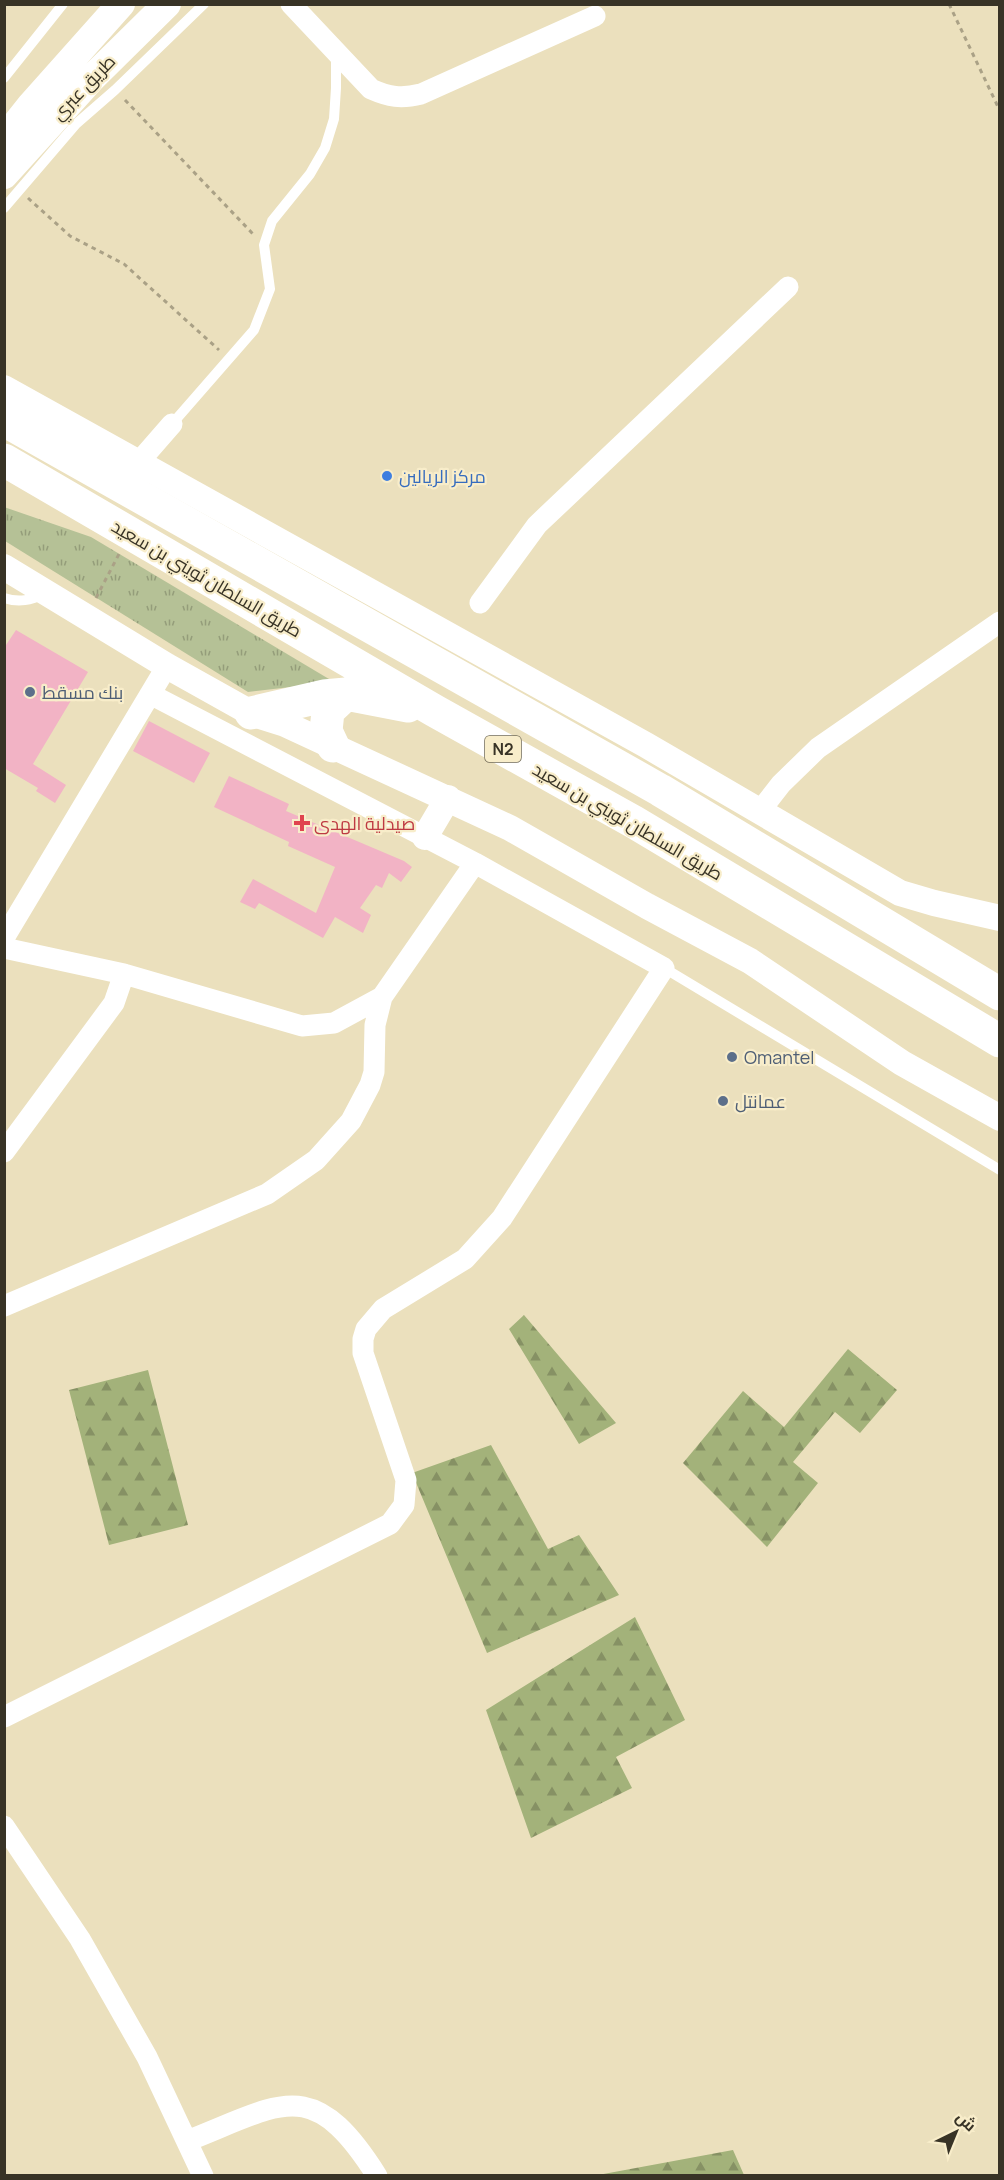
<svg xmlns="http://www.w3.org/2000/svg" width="1004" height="2180" viewBox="0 0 1004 2180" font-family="Manrope,Cairo,sans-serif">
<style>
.grass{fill:url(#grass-tufts)}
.forest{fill:url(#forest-firs)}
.building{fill:#f2b3c5}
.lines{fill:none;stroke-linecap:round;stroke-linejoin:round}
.path{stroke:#aaa186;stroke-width:3;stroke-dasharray:4.5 4.5;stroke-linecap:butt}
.service{stroke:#fff;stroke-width:10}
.minor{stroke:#fff;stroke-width:21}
.tertiary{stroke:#fff;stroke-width:26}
.secondary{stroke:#fff;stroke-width:28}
.trunk{stroke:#fff;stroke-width:33}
.shop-dot{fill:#3f7fe0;stroke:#f8edca;stroke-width:2}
.service-dot{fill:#5c6f8a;stroke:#f8edca;stroke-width:2}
.health-dot{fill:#e0444e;stroke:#f8edca;stroke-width:2}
.labels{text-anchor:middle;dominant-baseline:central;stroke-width:4.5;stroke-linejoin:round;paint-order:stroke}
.shield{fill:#f8edca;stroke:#726b57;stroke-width:1.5}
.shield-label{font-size:16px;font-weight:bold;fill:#383326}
.street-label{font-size:18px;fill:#383326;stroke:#f8edca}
.shop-label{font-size:18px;fill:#366cbe;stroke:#f8edca;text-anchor:start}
.service-label{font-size:18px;fill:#4e5e75;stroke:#f8edca;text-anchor:start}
.health-label{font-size:18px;fill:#be3a42;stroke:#f8edca;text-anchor:start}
</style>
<defs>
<pattern id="grass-tufts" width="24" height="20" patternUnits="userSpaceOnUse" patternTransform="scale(1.5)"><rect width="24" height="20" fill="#b5c196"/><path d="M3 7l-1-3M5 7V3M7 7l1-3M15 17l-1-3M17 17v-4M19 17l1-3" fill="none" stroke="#949d7a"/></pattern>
<pattern id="forest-firs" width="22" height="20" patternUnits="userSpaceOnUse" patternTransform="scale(1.5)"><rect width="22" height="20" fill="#a3b27a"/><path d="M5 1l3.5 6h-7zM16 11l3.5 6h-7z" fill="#869164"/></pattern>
</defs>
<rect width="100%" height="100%" fill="#ebe0bd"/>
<!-- grass -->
<path class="grass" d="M4,507l87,30 243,145 -86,10 -243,-151z"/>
<!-- forest -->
<path class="forest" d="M524,1315l92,108 -37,21 -70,-115z
M848,1349l49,41 -37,43 -25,-21 -42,50 25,21 -51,64 -84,-84 60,-72 41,36z
M148,1370l40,155 -79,20 -40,-155z
M491,1445l57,104 31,-14 40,60 -132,58 -75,-180z
M635,1617l50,103 -69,37 16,31 -101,50 -45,-128z
M733,2150l11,25h-146z"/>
<!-- building -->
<path class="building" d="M16,630l72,42 -55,92 33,21 -11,18 -19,-12 2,-3 -34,-20v-120z
M149,721l61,32 -16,30 -61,-32z
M229,776l60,28 -3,7 118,50 8,6 -11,15 -12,-9 -7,15 -6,-3 -16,23 11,7 -8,18 -28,-16 -12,21 -64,-35 -4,6 -15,-7 13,-23 63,34 19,-46 -47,-21 1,-4 -75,-35z"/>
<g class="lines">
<!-- path -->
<path class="path" d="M949,4l51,107
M125,100l128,134
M28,198l42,38 54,28 95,86
M96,598l23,-44"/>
<!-- service -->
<path class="service" d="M4,78l59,-74
M4,208l72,-84 39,-34 89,-86
M172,424l82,-94 16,-41 -6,-44 8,-24 38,-47 15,-26 9,-29 2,-31v-35
M4,598c15,5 27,2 41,-4
M664,968l336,202"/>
<!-- minor -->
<path class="minor" d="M291,4l80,85c18,8 30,10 50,5l174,-78
M138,463l34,-39
M480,603l57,-78 251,-238
M760,811l21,-27 37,-36 182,-126
M4,938l163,-272
M4,948l120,26 178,52 32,-3 48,-26
M4,1152l110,-149 10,-29
M4,1306l263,-112 49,-34 35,-39 19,-36 4,-13 1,-47 7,-28 93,-134
M4,1717l386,-193 14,-19 2,-25 -43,-127v-14l3,-10 17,-20 82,-50 37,-41 162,-250 -189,-105 -325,-169
M4,1826l76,113 67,118 56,119
M187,2141c95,-37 125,-68 190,35"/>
<!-- tertiary -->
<path class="tertiary" d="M4,388l642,357 254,148 34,10 66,15
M4,567l163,99 84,47 34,11 225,104 137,78 103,55 152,102 98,55
M425,837l23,-39"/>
<!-- secondary -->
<path class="secondary" d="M4,139l27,-34 90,-101
M4,175l87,-96 76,-75"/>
<!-- trunk -->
<path class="trunk" d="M4,420l656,370 340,204
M4,460l431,251 199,111 366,219
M251,713l73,-17 22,-2 62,12
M333,746l-7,-15 2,-20 18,-17"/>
</g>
<!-- markers -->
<circle class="shop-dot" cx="387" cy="476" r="6"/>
<g class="service-dot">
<circle cx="30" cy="692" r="6"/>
<circle cx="732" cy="1057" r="6"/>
<circle cx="723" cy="1101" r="6"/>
</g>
<path class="health-dot" d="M299 814h6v6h6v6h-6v6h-6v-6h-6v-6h6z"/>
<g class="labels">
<!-- shield labels -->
<rect class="shield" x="485" y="736" width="36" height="26" rx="4.5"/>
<g class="shield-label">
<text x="503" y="749">N2</text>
</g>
<!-- street labels -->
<g class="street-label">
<text transform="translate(83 87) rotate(-46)">طريق عبري</text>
<text transform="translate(207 578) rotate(30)">طريق السلطان ثويني بن سعيد</text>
<text transform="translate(628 821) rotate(30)">طريق السلطان ثويني بن سعيد</text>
</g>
<!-- shop labels -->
<g class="shop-label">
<text x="399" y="476">مركز الريالين</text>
</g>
<!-- service labels -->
<g class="service-label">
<text x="42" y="692">بنك مسقط</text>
<text x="744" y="1057">Omantel</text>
<text x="735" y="1101">عمانتل</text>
</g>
<!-- health labels -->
<g class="health-label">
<text x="314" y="823">صيدلية الهدى</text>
</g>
</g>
<!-- border -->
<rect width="1004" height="2180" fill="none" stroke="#383326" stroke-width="12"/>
<!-- north arrow -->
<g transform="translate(956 2132) rotate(43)" stroke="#f8edca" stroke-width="4.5" paint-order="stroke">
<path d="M0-4.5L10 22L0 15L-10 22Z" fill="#383326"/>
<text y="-9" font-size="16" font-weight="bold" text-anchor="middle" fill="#383326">ش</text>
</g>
</svg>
